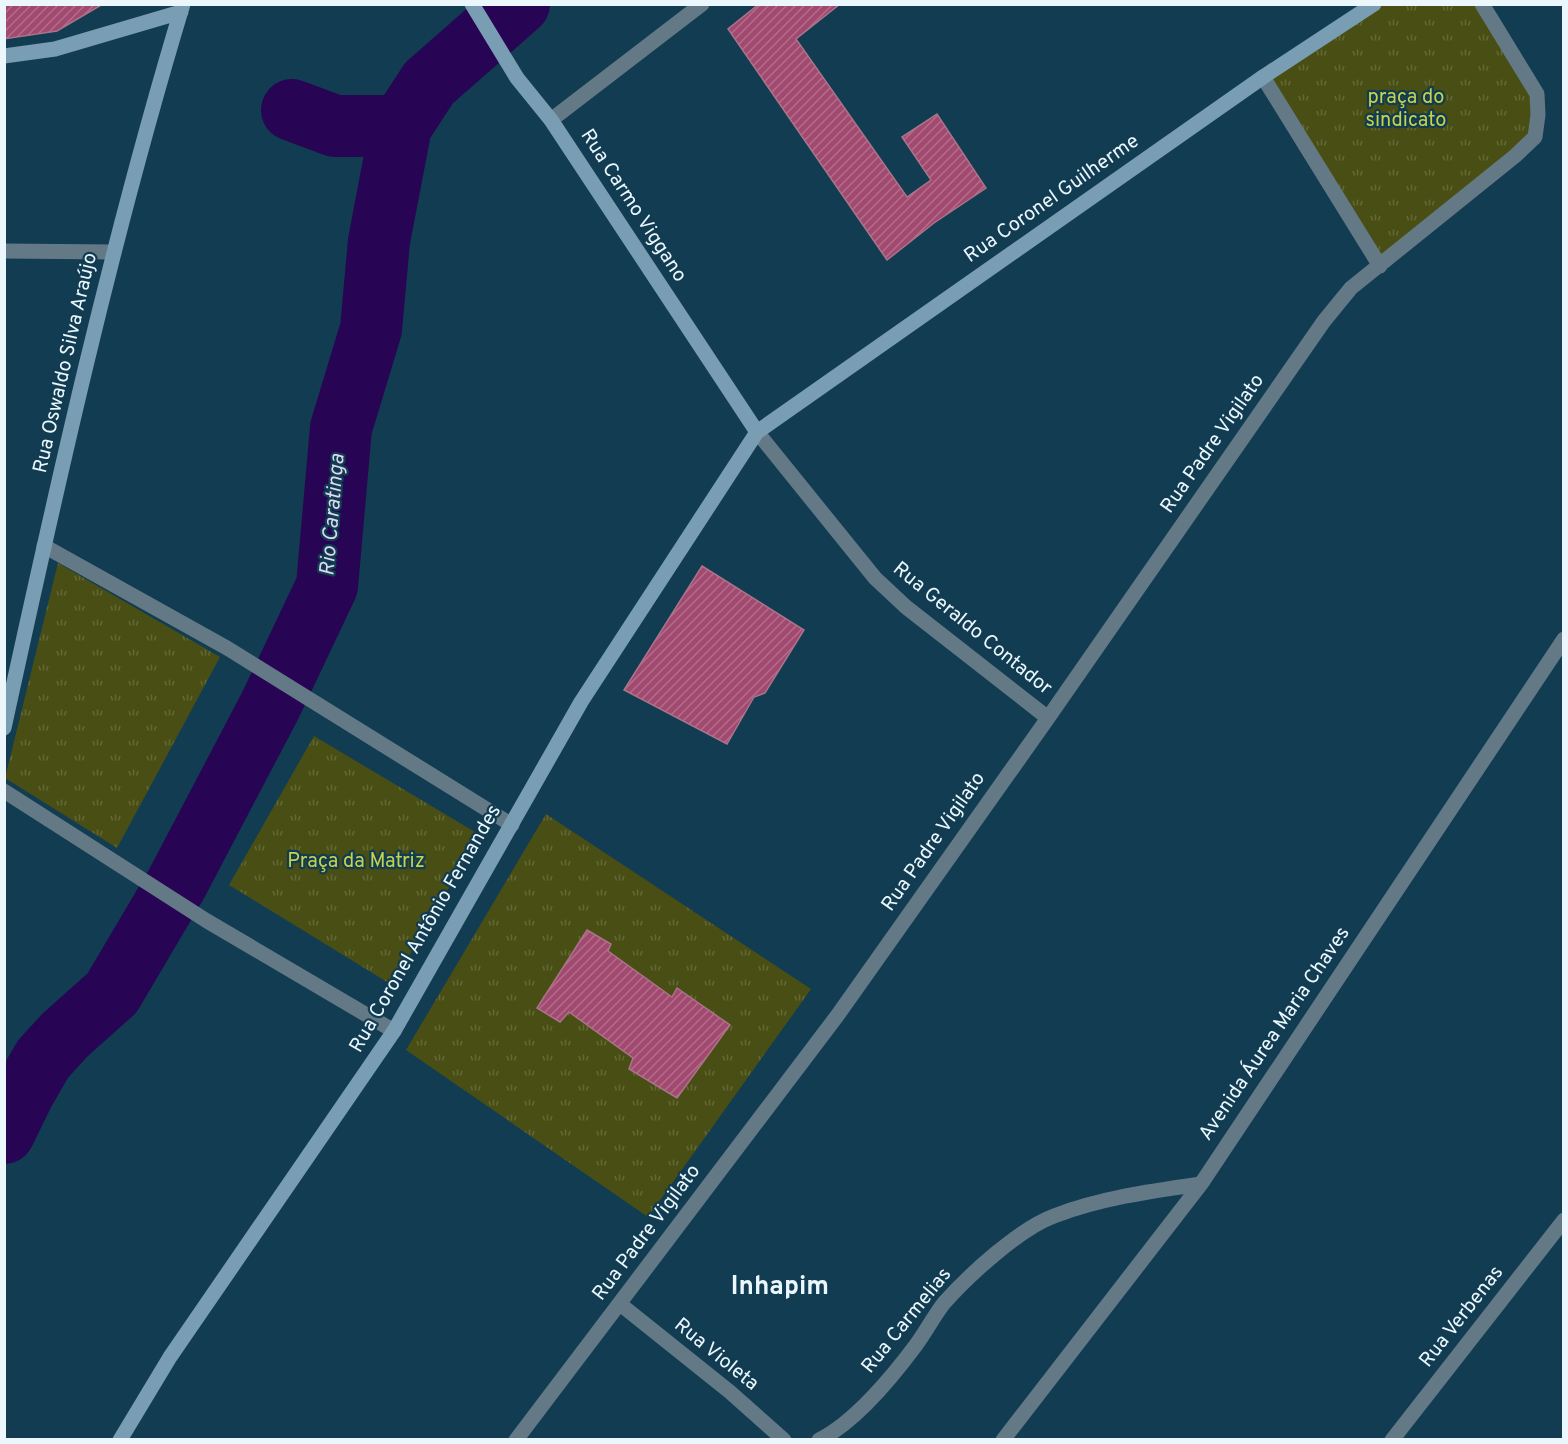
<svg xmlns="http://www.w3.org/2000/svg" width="1568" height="1444" viewBox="0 0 1568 1444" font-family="Overpass,sans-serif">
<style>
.park{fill:url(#park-tufts)}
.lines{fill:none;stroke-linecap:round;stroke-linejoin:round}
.river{stroke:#270454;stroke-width:62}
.building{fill:url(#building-hatch);stroke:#aa7489;stroke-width:1.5}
.street{stroke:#637986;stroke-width:15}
.secondary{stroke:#799db3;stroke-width:15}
.labels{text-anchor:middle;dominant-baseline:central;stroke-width:4.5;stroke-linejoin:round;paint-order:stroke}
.park-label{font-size:20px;fill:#c6d24c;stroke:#113c51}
.street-label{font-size:20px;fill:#ebf6fd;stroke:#113c51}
.water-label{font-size:21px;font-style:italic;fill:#ddd9f0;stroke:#113c51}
.district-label{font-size:26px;font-weight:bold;fill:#ebf6fd;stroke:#113c51}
</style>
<defs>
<pattern id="park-tufts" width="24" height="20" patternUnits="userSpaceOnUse" patternTransform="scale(1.5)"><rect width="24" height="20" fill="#494e14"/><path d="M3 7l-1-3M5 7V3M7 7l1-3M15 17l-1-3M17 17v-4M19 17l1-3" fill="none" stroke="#636837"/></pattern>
<pattern id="building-hatch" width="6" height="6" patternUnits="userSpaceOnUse" patternTransform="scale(1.5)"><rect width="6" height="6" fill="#a24970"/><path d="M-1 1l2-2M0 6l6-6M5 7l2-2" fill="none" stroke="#b36d8c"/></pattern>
</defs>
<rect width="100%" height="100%" fill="#113c51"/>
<!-- park -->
<path class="park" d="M1374,5h108l55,89 -2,43 -155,129 -117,-189z
M58,563l162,94 -103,191 -112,-70z
M314,736l166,99 -88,150 -163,-100z
M546,814l265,175 -163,228 -242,-167z"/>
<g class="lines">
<!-- river -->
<path class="river" d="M292,110l43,16h66
M4,1133l20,-41 19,-33 22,-24 47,-42 65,-110 93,-177 57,-120 14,-158 30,-99 8,-88 22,-115 28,-43 90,-79"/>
</g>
<!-- building -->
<path class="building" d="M4,4h99l-46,27 -53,8z
M759,4h81l-44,35 111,158 24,-17 -29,-43 35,-23 49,74 -52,35 -47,37 -159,-231z
M702,566l102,64 -39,63 -11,4 -27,47 -103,-54z
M587,930l24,14 -3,7 64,46 5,-9 53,37 -53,73 -48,-29 4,-11 -64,-46 -9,10 -23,-14z"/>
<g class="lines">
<!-- street -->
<path class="street" d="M1263,77l117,189
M551,120l151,-116
M4,251l110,1
M757,432l118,146 31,29 142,111
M44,546l183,102 285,177
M4,791l203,130 187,110
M620,1304l110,88 54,48
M516,1440l321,-424 211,-298 276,-397 27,-33 164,-132 20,-19 3,-22 -1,-21 -55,-90
M819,1440c35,-17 74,-64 97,-95 10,-14 18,-29 28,-42 25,-28 75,-74 110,-87 47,-18 98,-25 147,-32
M1003,1440l198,-256 363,-545
M1392,1440l172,-220"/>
<!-- secondary -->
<path class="secondary" d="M472,4l45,74 34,42 206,312
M4,56l51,-7 126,-37
M4,728c53,-243 107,-486 179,-724
M120,1440l50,-83 224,-326 187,-329 176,-270 506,-355 111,-73"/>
</g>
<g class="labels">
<!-- park labels -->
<g class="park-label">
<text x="1406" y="98">praça do<tspan x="1406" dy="23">sindicato</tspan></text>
<text x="356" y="862">Praça da Matriz</text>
</g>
<!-- street labels -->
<g class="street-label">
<text transform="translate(1052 199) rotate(-35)">Rua Coronel Guilherme</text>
<text transform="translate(633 206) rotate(57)">Rua Carmo Viggano</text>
<text transform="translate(66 363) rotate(-77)">Rua Oswaldo Silva Araújo</text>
<text transform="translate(1213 444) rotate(-55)">Rua Padre Vigilato</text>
<text transform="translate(972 629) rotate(39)">Rua Geraldo Contador</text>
<text transform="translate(934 842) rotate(-55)">Rua Padre Vigilato</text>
<text transform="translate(426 929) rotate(-60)">Rua Coronel Antônio Fernandes</text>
<text transform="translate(1275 1034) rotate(-56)">Avenida Áurea Maria Chaves</text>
<text transform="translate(647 1233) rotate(-53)">Rua Padre Vigilato</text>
<text transform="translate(1462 1317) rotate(-52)">Rua Verbenas</text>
<text transform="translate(907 1321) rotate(-51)">Rua Carmelias</text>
<text transform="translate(716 1355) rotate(39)">Rua Violeta</text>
</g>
<!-- water labels -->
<g class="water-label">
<text transform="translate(333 515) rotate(-85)">Rio Caratinga</text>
</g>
<!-- district labels -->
<g class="district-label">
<text x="780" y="1287">Inhapim</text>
</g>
</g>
<!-- border -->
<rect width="1568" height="1444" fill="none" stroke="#ebf6fd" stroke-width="12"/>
</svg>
